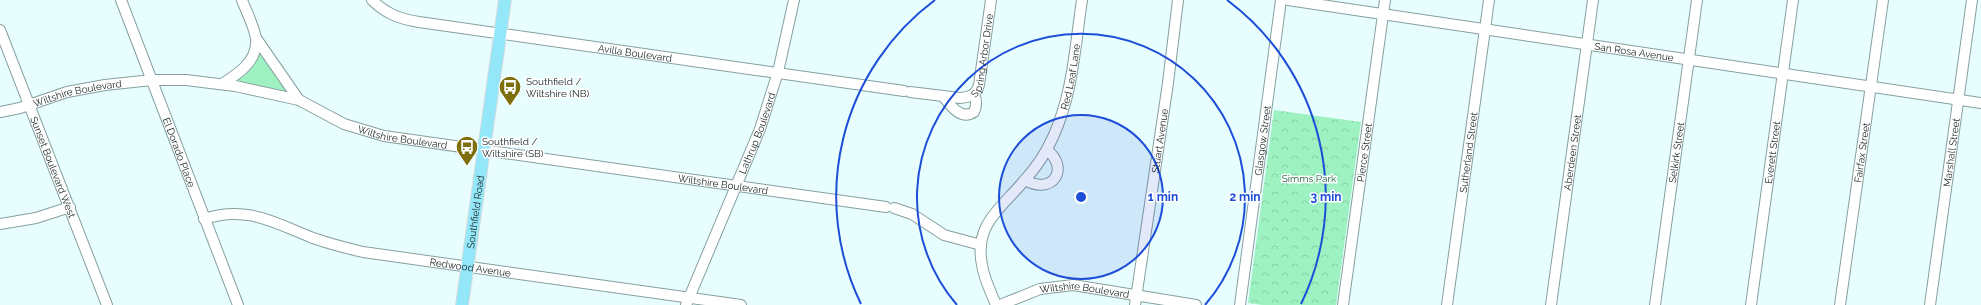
<svg xmlns="http://www.w3.org/2000/svg" width="1981" height="305" viewBox="0 0 1981 305" font-family="Raleway,sans-serif">
<style>
.green{fill:#9ef2c2}
.park{fill:url(#park-crowns)}
.lines{fill:none;stroke-linecap:round;stroke-linejoin:round}
.minor-casing{stroke:#869f9f;stroke-width:12}
.major-casing{stroke:#dadcdc;stroke-width:14}
.minor{stroke:#fff;stroke-width:10}
.major{stroke:#94e6f9;stroke-width:12}
.ring{fill:none;stroke:#1d4ed8;stroke-width:2}
.labels{text-anchor:middle;dominant-baseline:central;stroke-width:3;stroke-linejoin:round;paint-order:stroke}
.street-label{font-size:10px;fill:#192323;stroke:#fff}
.poi-label{font-size:10px;fill:#192323;stroke:#fff;text-anchor:start}
.park-label{font-size:10px;fill:#165b3b;stroke:#fff}
.centre{fill:#1d4ed8;stroke:#fff;stroke-width:2}
.ring-label{font-size:12px;text-anchor:middle;font-weight:bold;fill:#1d4ed8;stroke:#fff;stroke-width:3;stroke-linejoin:round;paint-order:stroke}
</style>
<defs>
<pattern id="park-crowns" width="20" height="18" patternUnits="userSpaceOnUse"><rect width="20" height="18" fill="#9ef2c2"/><path d="M2 6a3 3 0 1 1 6 0M12 15a3 3 0 1 1 6 0" fill="none" stroke="#88cfa6"/></pattern>
</defs>
<rect width="100%" height="100%" fill="#e8fefe"/>
<!-- green -->
<path class="green" d="M257,53l4,1 27,36v3l-50,-10 -3,-2z"/>
<!-- park -->
<path class="park" d="M1274,110l87,12 -25,183h-74l-14,-2z"/>
<g class="lines">
<!-- minor casing -->
<g class="minor-casing">
<g id="minor">
<path id="s1" d="M121,0l117,305"/>
<path id="s2" d="M372,0c14,14 28,19 47,22l485,69"/>
<path id="s3" d="M1288,0l693,103"/>
<path id="s4" d="M0,30l107,275"/>
<path d="M256,38l43,62"/>
<path d="M222,84c16,-10 36,-23 34,-45 -1,-11 -10,-28 -14,-39"/>
<path id="s5" d="M910,92l50,6c10,-1 16,-3 19,-13l12,-85"/>
<path d="M943,96c7,9 18,25 31,16 3,-6 3,-11 0,-18"/>
<path id="s6" d="M0,112l20,-4 47,-16 38,-7 47,-5h34l49,6 64,14 45,24 40,12 502,71"/>
<path d="M1025,180c28,16 45,-12 22,-30"/>
<path d="M894,208l18,6 32,21 37,10"/>
<path id="s7" d="M204,219c43,-14 71,4 109,19 17,6 33,10 50,14l378,53"/>
<path d="M0,224l36,-6 34,-11"/>
<path id="s8" d="M686,305l74,-176 18,-57 16,-72"/>
<path id="s9" d="M996,305c-5,-13 -12,-26 -14,-40 -8,-40 18,-56 41,-83 12,-13 23,-29 30,-45 20,-43 22,-91 29,-137"/>
<path id="s10" d="M1000,305l40,-16 33,-4 123,20"/>
<path id="s11" d="M1135,305l33,-222 10,-83"/>
<path id="s12" d="M1240,305l41,-305"/>
<path id="s13" d="M1343,305l42,-305"/>
<path id="s14" d="M1447,305l42,-305"/>
<path id="s15" d="M1551,305l42,-305"/>
<path id="s16" d="M1655,305l42,-305"/>
<path id="s17" d="M1751,305l42,-305"/>
<path id="s18" d="M1840,305l43,-305"/>
<path id="s19" d="M1930,305l42,-305"/>
</g>
</g>
<!-- major casing -->
<g class="major-casing">
<g id="major">
<path id="s20" d="M462,305l43,-305"/>
</g>
</g>
<!-- minor -->
<use href="#minor" class="minor"/>
<!-- major -->
<use href="#major" class="major"/>
</g>
<!-- distance rings -->
<circle cx="1081" cy="197" r="82" fill="#1d4ed8" fill-opacity=".12"/>
<g class="ring">
<circle cx="1081" cy="197" r="82"/>
<path d="M957 305A164 164 0 1 1 1205 305"/>
<path d="M861 304A245 245 0 0 1 935 0M1227 0A245 245 0 0 1 1301 304"/>
</g>
<!-- icons -->
<defs>
<g id="bus-pin" transform="scale(1.15)"><path d="M0 17L-7.5 6A9.5 9.5 0 1 1 7.5 6Z" fill="#7e6f0d" stroke="#fff"/><path d="M-5-6H5V4H4V6H2V4H-2V6H-4V4H-5ZM-3.5-4V0h7V-4ZM-3.5 1.2v1.5H-2V1.2ZM2 1.2v1.5H3.5V1.2Z" fill="#fff"/></g>
</defs>
<g fill-rule="evenodd">
<use href="#bus-pin" x="510" y="87"/>
<use href="#bus-pin" x="467" y="147"/>
</g>
<g class="labels">
<!-- street labels -->
<g class="street-label">
<text stroke="none"><textPath href="#s2" startOffset="271">Avilla Boulevard</textPath></text>
<text stroke="none"><textPath href="#s3" startOffset="350">San Rosa Avenue</textPath></text>
<text stroke="none"><textPath href="#s5" startOffset="105">Spring Arbor Drive</textPath></text>
<text stroke="none"><textPath href="#s9" startOffset="257">Red Leaf Lane</textPath></text>
<text stroke="none"><textPath href="#s6" startOffset="80">Wiltshire Boulevard</textPath></text>
<text stroke="none"><textPath href="#s8" startOffset="186">Lathrup Boulevard</textPath></text>
<text stroke="none"><textPath href="#s6" startOffset="416">Wiltshire Boulevard</textPath></text>
<text stroke="none"><textPath href="#s11" startOffset="166">Stuart Avenue</textPath></text>
<text stroke="none"><textPath href="#s12" startOffset="166">Glasgow Street</textPath></text>
<text stroke="none"><textPath href="#s14" startOffset="154">Sutherland Street</textPath></text>
<text stroke="none"><textPath href="#s16" startOffset="154">Selkirk Street</textPath></text>
<text stroke="none"><textPath href="#s17" startOffset="154">Everett Street</textPath></text>
<text stroke="none"><textPath href="#s18" startOffset="154">Fairfax Street</textPath></text>
<text stroke="none"><textPath href="#s19" startOffset="154">Marshall Street</textPath></text>
<text stroke="none"><textPath href="#s1" startOffset="163">El Dorado Place</textPath></text>
<text stroke="none"><textPath href="#s13" startOffset="154">Pierce Street</textPath></text>
<text stroke="none"><textPath href="#s15" startOffset="154">Aberdeen Street</textPath></text>
<text stroke="none"><textPath href="#s4" startOffset="147">Sunset Boulevard West</textPath></text>
<text stroke="none"><textPath href="#s6" startOffset="740">Wiltshire Boulevard</textPath></text>
<text stroke="none"><textPath href="#s20" startOffset="94">Southfield Road</textPath></text>
<text stroke="none"><textPath href="#s7" startOffset="274">Redwood Avenue</textPath></text>
<text stroke="none"><textPath href="#s10" startOffset="88">Wiltshire Boulevard</textPath></text>
</g>
<!-- poi labels -->
<g class="poi-label">
<text x="526" y="81">Southfield /<tspan x="526" dy="12">Wiltshire (NB)</tspan></text>
<text x="482" y="141">Southfield /<tspan x="482" dy="12">Wiltshire (SB)</tspan></text>
</g>
<!-- park labels -->
<g class="park-label">
<text x="1309" y="178">Simms Park</text>
</g>
</g>
<circle cx="1081" cy="197" r="6" class="centre"/>
<g class="ring-label">
<text x="1163" y="201">1 min</text>
<text x="1245" y="201">2 min</text>
<text x="1326" y="201">3 min</text>
</g>
</svg>
